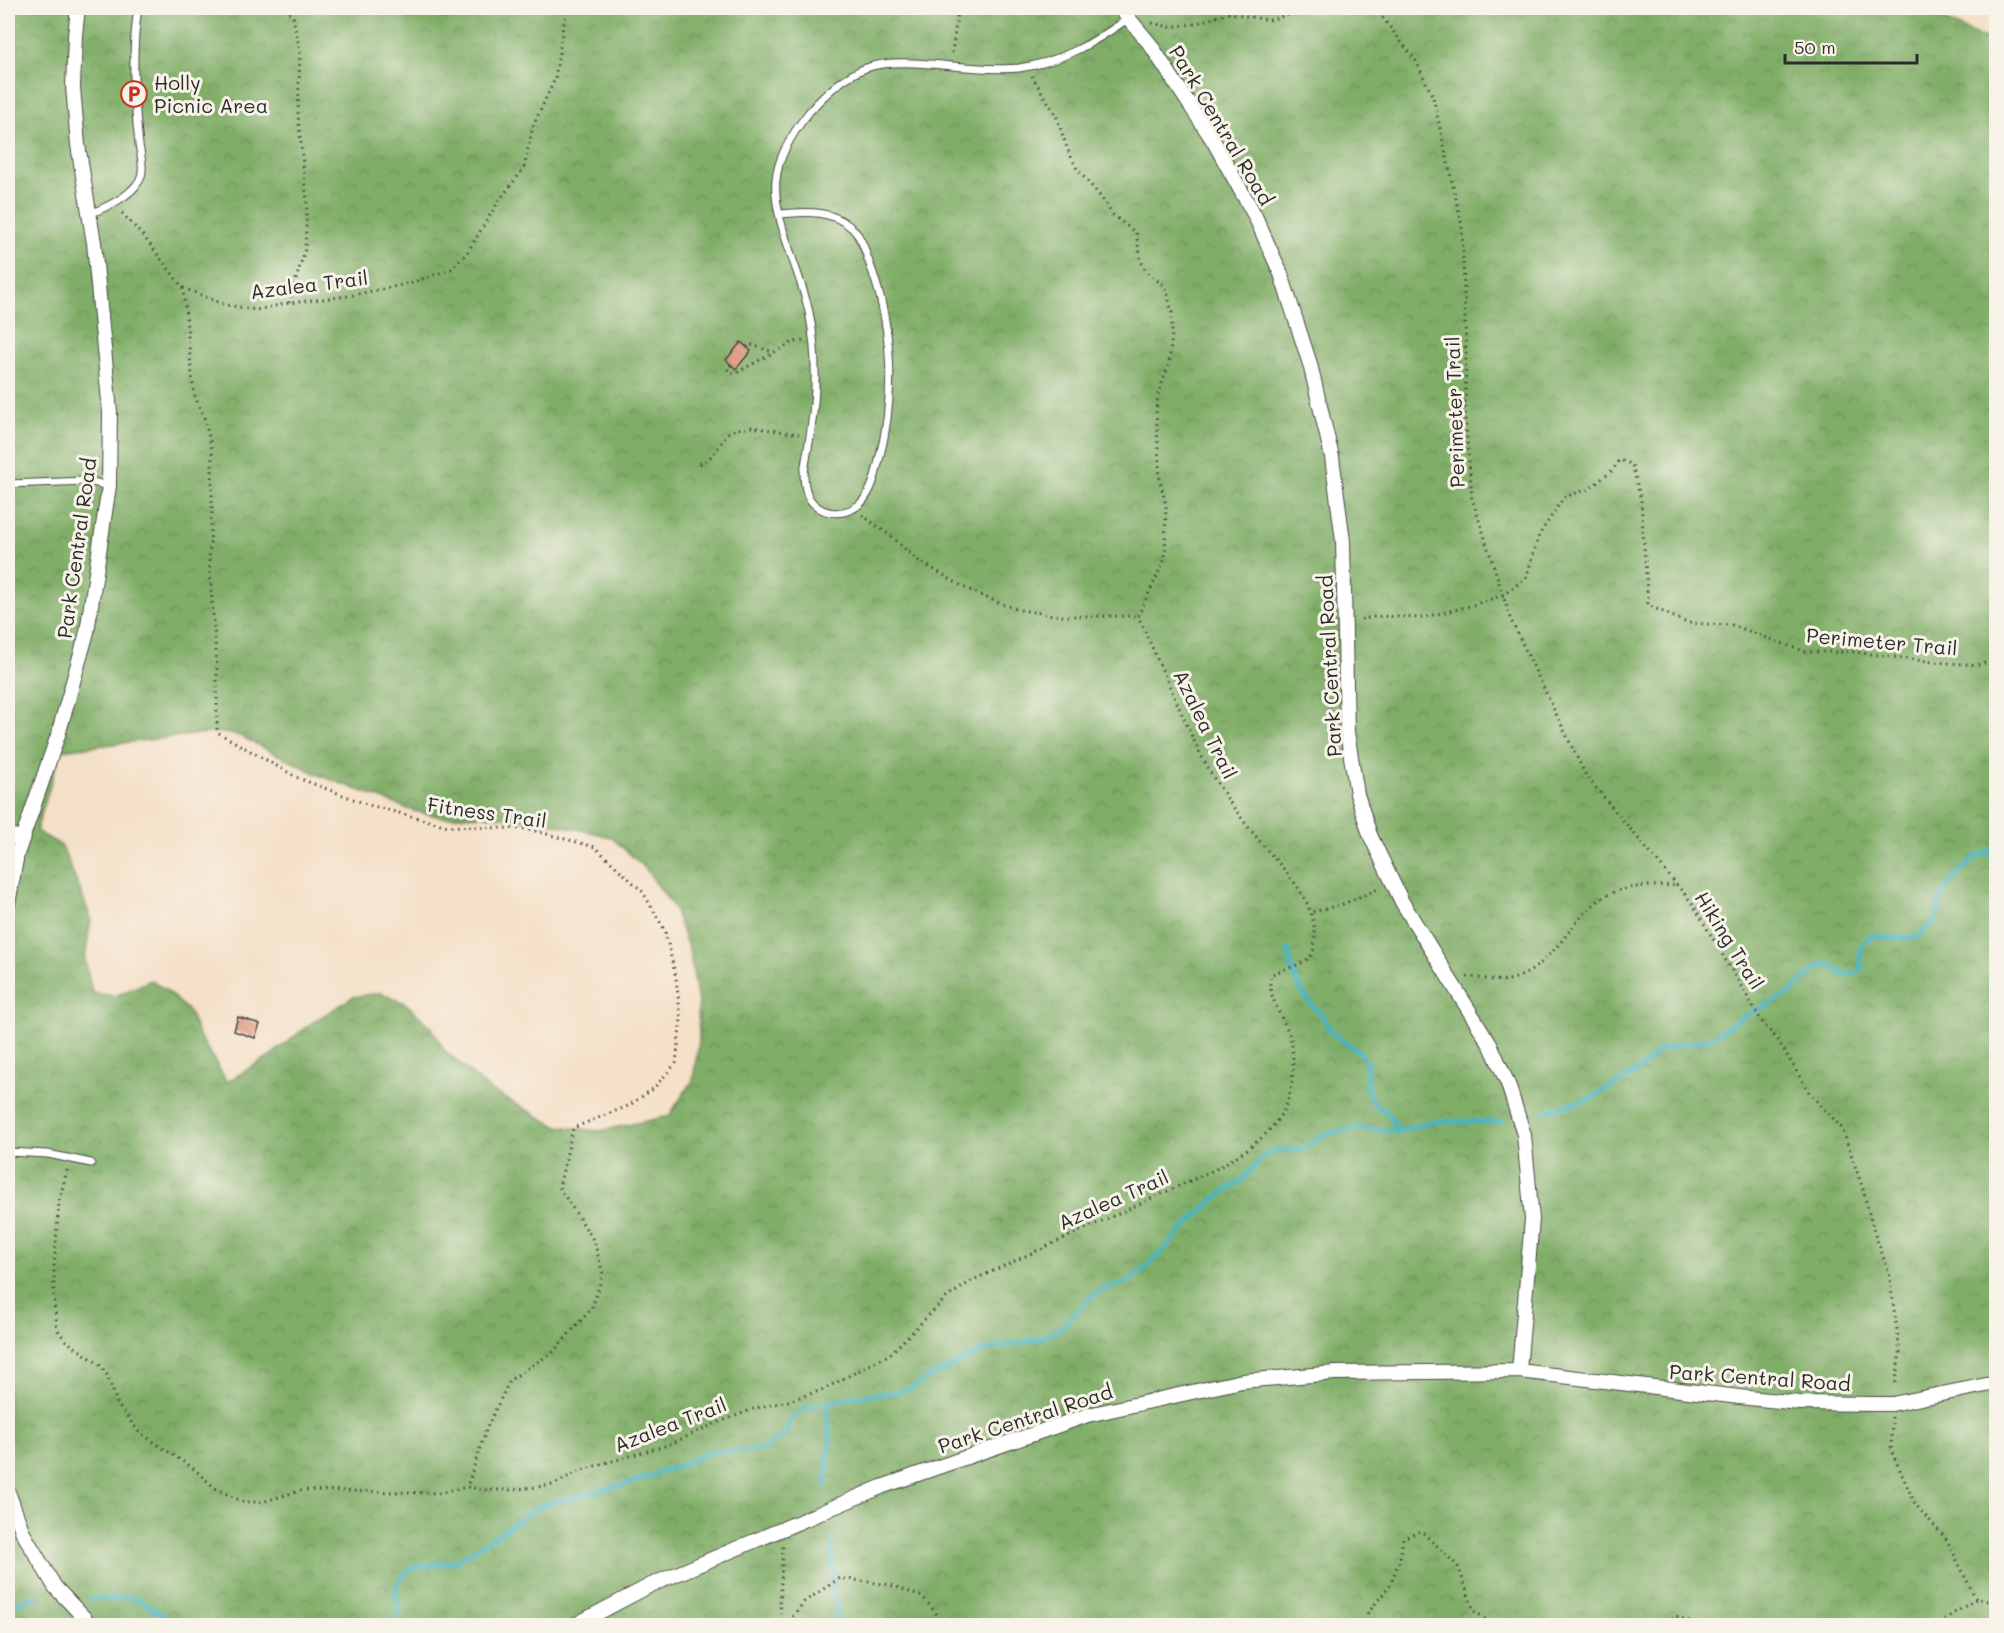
<svg xmlns="http://www.w3.org/2000/svg" width="2004" height="1633" viewBox="0 0 2004 1633" font-family="Mali,sans-serif">
<style>
.forest{fill:url(#forest-crowns);stroke:#566c49;stroke-width:1.5;fill-rule:evenodd}
.lines{fill:none;stroke-linecap:round;stroke-linejoin:round}
.stream{stroke:#45b4bf;stroke-width:5}
.building{fill:url(#building-back-hatch)}
.service-casing{stroke:#494643;stroke-width:9}
.minor-casing{stroke:#494643;stroke-width:16}
.path{stroke:#494643;stroke-width:3;stroke-dasharray:1.5 4.5;stroke-linecap:butt}
.service{stroke:#fff;stroke-width:7}
.minor{stroke:#fff;stroke-width:14}
.labels{text-anchor:middle;dominant-baseline:central;stroke-width:6;stroke-linejoin:round;paint-order:stroke}
.poi-label{font-size:20px;fill:#2b2b2b;stroke:#f7f3e8;text-anchor:start}
.street-label{font-size:20px;fill:#2b2b2b;stroke:#f7f3e8}
</style>
<defs>
<pattern id="forest-crowns" width="20" height="18" patternUnits="userSpaceOnUse" patternTransform="scale(1.5)"><rect width="20" height="18" fill="#80ae67"/><path d="M2 6a3 3 0 1 1 6 0M12 15a3 3 0 1 1 6 0" fill="none" stroke="#698e55"/></pattern>
<pattern id="building-back-hatch" width="6" height="6" patternUnits="userSpaceOnUse" patternTransform="scale(1.5)"><rect width="6" height="6" fill="#e79779"/><path d="M-1 5l2 2M0 0l6 6M5-1l2 2" fill="none" stroke="#bb7b63"/></pattern>
</defs>
<rect width="100%" height="100%" fill="#f7f3e8"/>
<filter id="ink" filterUnits="userSpaceOnUse"><feTurbulence type="fractalNoise" baseFrequency=".0167" numOctaves="2"/><feDisplacementMap in="SourceGraphic" scale="12" xChannelSelector="R" yChannelSelector="G"/><feConvolveMatrix kernelMatrix="1 2 1 2 8 2 1 2 1" color-interpolation-filters="sRGB"/></filter>
<filter id="wash" filterUnits="userSpaceOnUse"><feTurbulence type="fractalNoise" baseFrequency=".008" numOctaves="4" result="noise"/><feDisplacementMap in="SourceGraphic" scale="24" xChannelSelector="R" yChannelSelector="G"/><feGaussianBlur stdDeviation="1.35" result="paint"/><feColorMatrix in="noise" values="0 0 0 0 0 0 0 0 0 0 0 0 0 0 0 0 0 1.4 0 .05"/><feComposite in="paint" operator="in"/></filter>
<g filter="url(#wash)">
<rect width="100%" height="100%" fill="#f5e0c8"/>
<!-- forest -->
<path class="forest" d="M8,8h1911l77,36v1581l-1988,1zM217,732l21,3 81,40 95,36 27,6 46,-2 68,9 56,13 35,32 28,39 16,45 8,50 1,38 -6,39 -24,36 -69,15 -44,-5 -66,-36 -45,-39 -14,-24 -26,-24 -25,-10 -27,4 -43,27 -40,32 -43,26 -29,-48 -9,-22 -23,-22 -15,-10 -36,16 -23,-3 -7,-34 6,-41 -29,-72 -26,-15 25,-81z"/>
<g class="lines">
<!-- stream -->
<path class="stream" d="M1288,950l4,20 7,17 12,18 11,10 9,17 31,22 5,9 -1,23 7,17 16,11 9,16
M1546,1111l41,-11 47,-26 26,-24 50,-12 36,-23 43,-21 32,-30 13,2 9,9 8,-1 10,-4 -1,-22 11,-13 18,3 29,-1 18,-17 5,-23 10,-15 23,-24 22,-9
M826,1485l4,-44 -3,-39
M832,1546l2,46 5,34
M91,1599l44,-1 47,28
M8,1605l28,-8
M401,1626l-6,-35 5,-12 12,-11 45,-7 85,-56 88,-22 59,-21 22,-11h30l23,-2 22,-15 4,-13 13,-13 51,-11 55,-7 24,-15 54,-25 54,-12 20,-10 30,-32 21,-10 15,-4 19,-14 46,-48 25,-23 24,-16 25,-27 21,-5 14,1 25,-16 30,-6 46,3 32,-10 68,1"/>
</g>
<g id="blocks">
<!-- building -->
<path class="building" d="M741,342l10,9 -15,18 -10,-9z
M238,1017l22,7 -5,14 -21,-7z"/>
</g>
</g>
<g filter="url(#ink)">
<use href="#blocks" fill-opacity="0" stroke="#494643" stroke-width="1.5"/>
<g class="lines">
<!-- service casing -->
<g class="service-casing">
<path id="service" d="M90,214c16,-7 40,-17 49,-33 6,-10 2,-25 0,-36 -5,-47 -8,-91 -1,-137
M780,214c27,-3 53,-4 73,15 9,9 12,22 16,33 24,63 27,133 10,198 -3,13 -6,27 -14,38 -14,20 -45,20 -57,-2 -3,-7 -4,-15 -4,-23 2,-15 5,-29 7,-44 6,-40 6,-78 -2,-117 -8,-39 -37,-94 -33,-132 2,-24 18,-49 33,-68 15,-17 35,-36 57,-44 28,-10 70,-3 99,-1 18,1 36,3 54,1 43,-6 76,-26 110,-50
M8,484l80,-3 21,5
M8,1152l40,2 43,9"/>
</g>
<!-- minor casing -->
<g class="minor-casing">
<path id="minor" d="M1120,8l30,36 64,98 41,74 26,58 29,90 22,93 11,84 4,191 10,62 13,41 32,67 89,144 17,38 16,51 8,84 -13,152
M8,836l16,1
M8,904l9,-50 41,-119 29,-103 22,-146 1,-74 -16,-169 -16,-98 -5,-58 2,-52 3,-27
M8,1492l15,41 32,54 37,39
M573,1626l78,-41 230,-98 207,-72 154,-34 93,-8 184,-2 229,27 52,5 73,1h19l104,-21"/>
</g>
<!-- path -->
<path class="path" d="M285,8l8,9 7,34 -2,64 9,86 -2,48 -16,54
M1375,8l41,53 17,36 29,129 4,124 -1,66 7,82 31,97 23,-17 13,-43 25,-38 25,-8 24,-19 6,-10 13,4 9,36 7,105 39,18 45,2 74,27h48l80,10 46,3 16,-8
M1152,23l18,4 24,-3 35,-11 40,7 30,-8 10,-4
M952,53l6,-45
M122,213l23,25 38,50
M183,288l11,106 11,26 7,30v61l-3,48 8,109v64l81,46 71,27 79,21 80,3 67,18 48,45 22,39 11,47 5,41 -5,44 -23,26 -25,17 -55,22 -14,59 35,54 9,33 -11,34 -39,44 -43,28 -23,47 -20,60
M183,288l43,17 30,5 33,-7 60,-7 62,-13 40,-14 16,-16 31,-51 26,-34 9,-42 22,-47 8,-52 5,-19
M747,347l2,-3 24,8
M731,365l-4,4 7,5 59,-32 10,-1
M700,464l13,-9 15,-22 9,-4 14,-2 48,7
M862,515l30,22 24,22 51,30 32,14 22,7 39,6h78
M1361,619l21,-3 39,2 49,-12 33,-11 7,23 76,158 106,127 72,122 14,15 32,54 32,34 20,58 12,46 15,41 11,79 -5,35
M1313,912l30,-8 37,-16
M1467,977c13,0 29,5 41,3 50,-10 64,-74 109,-89 16,-6 42,-5 59,-6
M67,1170l-8,32 -5,66v31l3,30 8,11 34,24 8,11 11,30 21,27 55,37 21,19 28,14h19l40,-12 137,3 28,-6 20,3h23l43,-5 28,-15 87,-25 46,-21 42,-16 32,-7 34,-11 68,-36 56,-56 27,-18 243,-111c43,-26 76,-47 77,-101 0,-10 0,-23 -3,-32 -6,-16 -25,-44 -19,-61 14,-8 41,-9 43,-28 6,-44 -26,-72 -52,-103 -14,-17 -29,-36 -41,-55 -18,-26 -31,-57 -44,-86 -13,-29 -26,-58 -39,-87l27,-57 1,-54 -6,-24 -4,-70 2,-17 11,-30 3,-29v-22l-5,-22 -3,-5 -18,-15 -5,-10 -5,-28 -23,-18 -13,-19 -23,-27 -10,-21 -11,-33 -24,-39
M1892,1417l-1,33 24,54 32,36 29,59
M782,1626l-2,-23 3,-59
M785,1626l19,-24 36,-24 51,7 32,12 23,29
M1369,1626l-1,-13 22,-28 10,-26 3,-21 18,-7 37,35 16,45 21,15
M1662,1626l14,-10 16,6 5,4
M1934,1626l42,-27 20,3"/>
<!-- service -->
<use href="#service" class="service"/>
<!-- minor -->
<use href="#minor" class="minor"/>
</g>
</g>
<!-- icons -->
<defs>
<g id="parking-ring" transform="scale(1.35)"><circle r="9.5" fill="#f7f3e8" stroke="#c8321e" stroke-width="1.5"/><path d="M-3.5-5.5H1a3.5 3.5 0 0 1 0 7H-1V5.5H-3.5ZM-1-3.4V-.6H.8a1.4 1.4 0 0 0 0-2.8Z" fill="#c8321e"/></g>
</defs>
<g fill-rule="evenodd">
<use href="#parking-ring" x="134" y="94"/>
</g>
<g class="labels">
<!-- poi labels -->
<g class="poi-label">
<text x="154" y="82">Holly<tspan x="154" dy="23">Picnic Area</tspan></text>
</g>
<!-- street labels -->
<g class="street-label">
<text transform="translate(1222 125) rotate(59)">Park Central Road</text>
<text transform="translate(309 284) rotate(-7)">Azalea Trail</text>
<text transform="translate(1454 412) rotate(-92)">Perimeter Trail</text>
<text transform="translate(76 548) rotate(-82)">Park Central Road</text>
<text transform="translate(1882 641) rotate(5)">Perimeter Trail</text>
<text transform="translate(1329 666) rotate(-93)">Park Central Road</text>
<text transform="translate(1206 724) rotate(64)">Azalea Trail</text>
<text transform="translate(487 812) rotate(8)">Fitness Trail</text>
<text transform="translate(1730 940) rotate(58)">Hiking Trail</text>
<text transform="translate(1113 1199) rotate(-24)">Azalea Trail</text>
<text transform="translate(1760 1377) rotate(4)">Park Central Road</text>
<text transform="translate(1025 1418) rotate(-18)">Park Central Road</text>
<text transform="translate(670 1424) rotate(-21)">Azalea Trail</text>
</g>
</g>
<!-- margin -->
<rect width="2004" height="1633" fill="none" stroke="#f7f3e8" stroke-width="30"/>
<!-- scale -->
<path d="M1785 54v9h132v-9" fill="none" stroke="#2b2b2b" stroke-width="3"/>
<text x="1794" y="54" font-size="18" fill="#2b2b2b" stroke="#f7f3e8" stroke-width="4.5" paint-order="stroke">50 m</text>
</svg>
